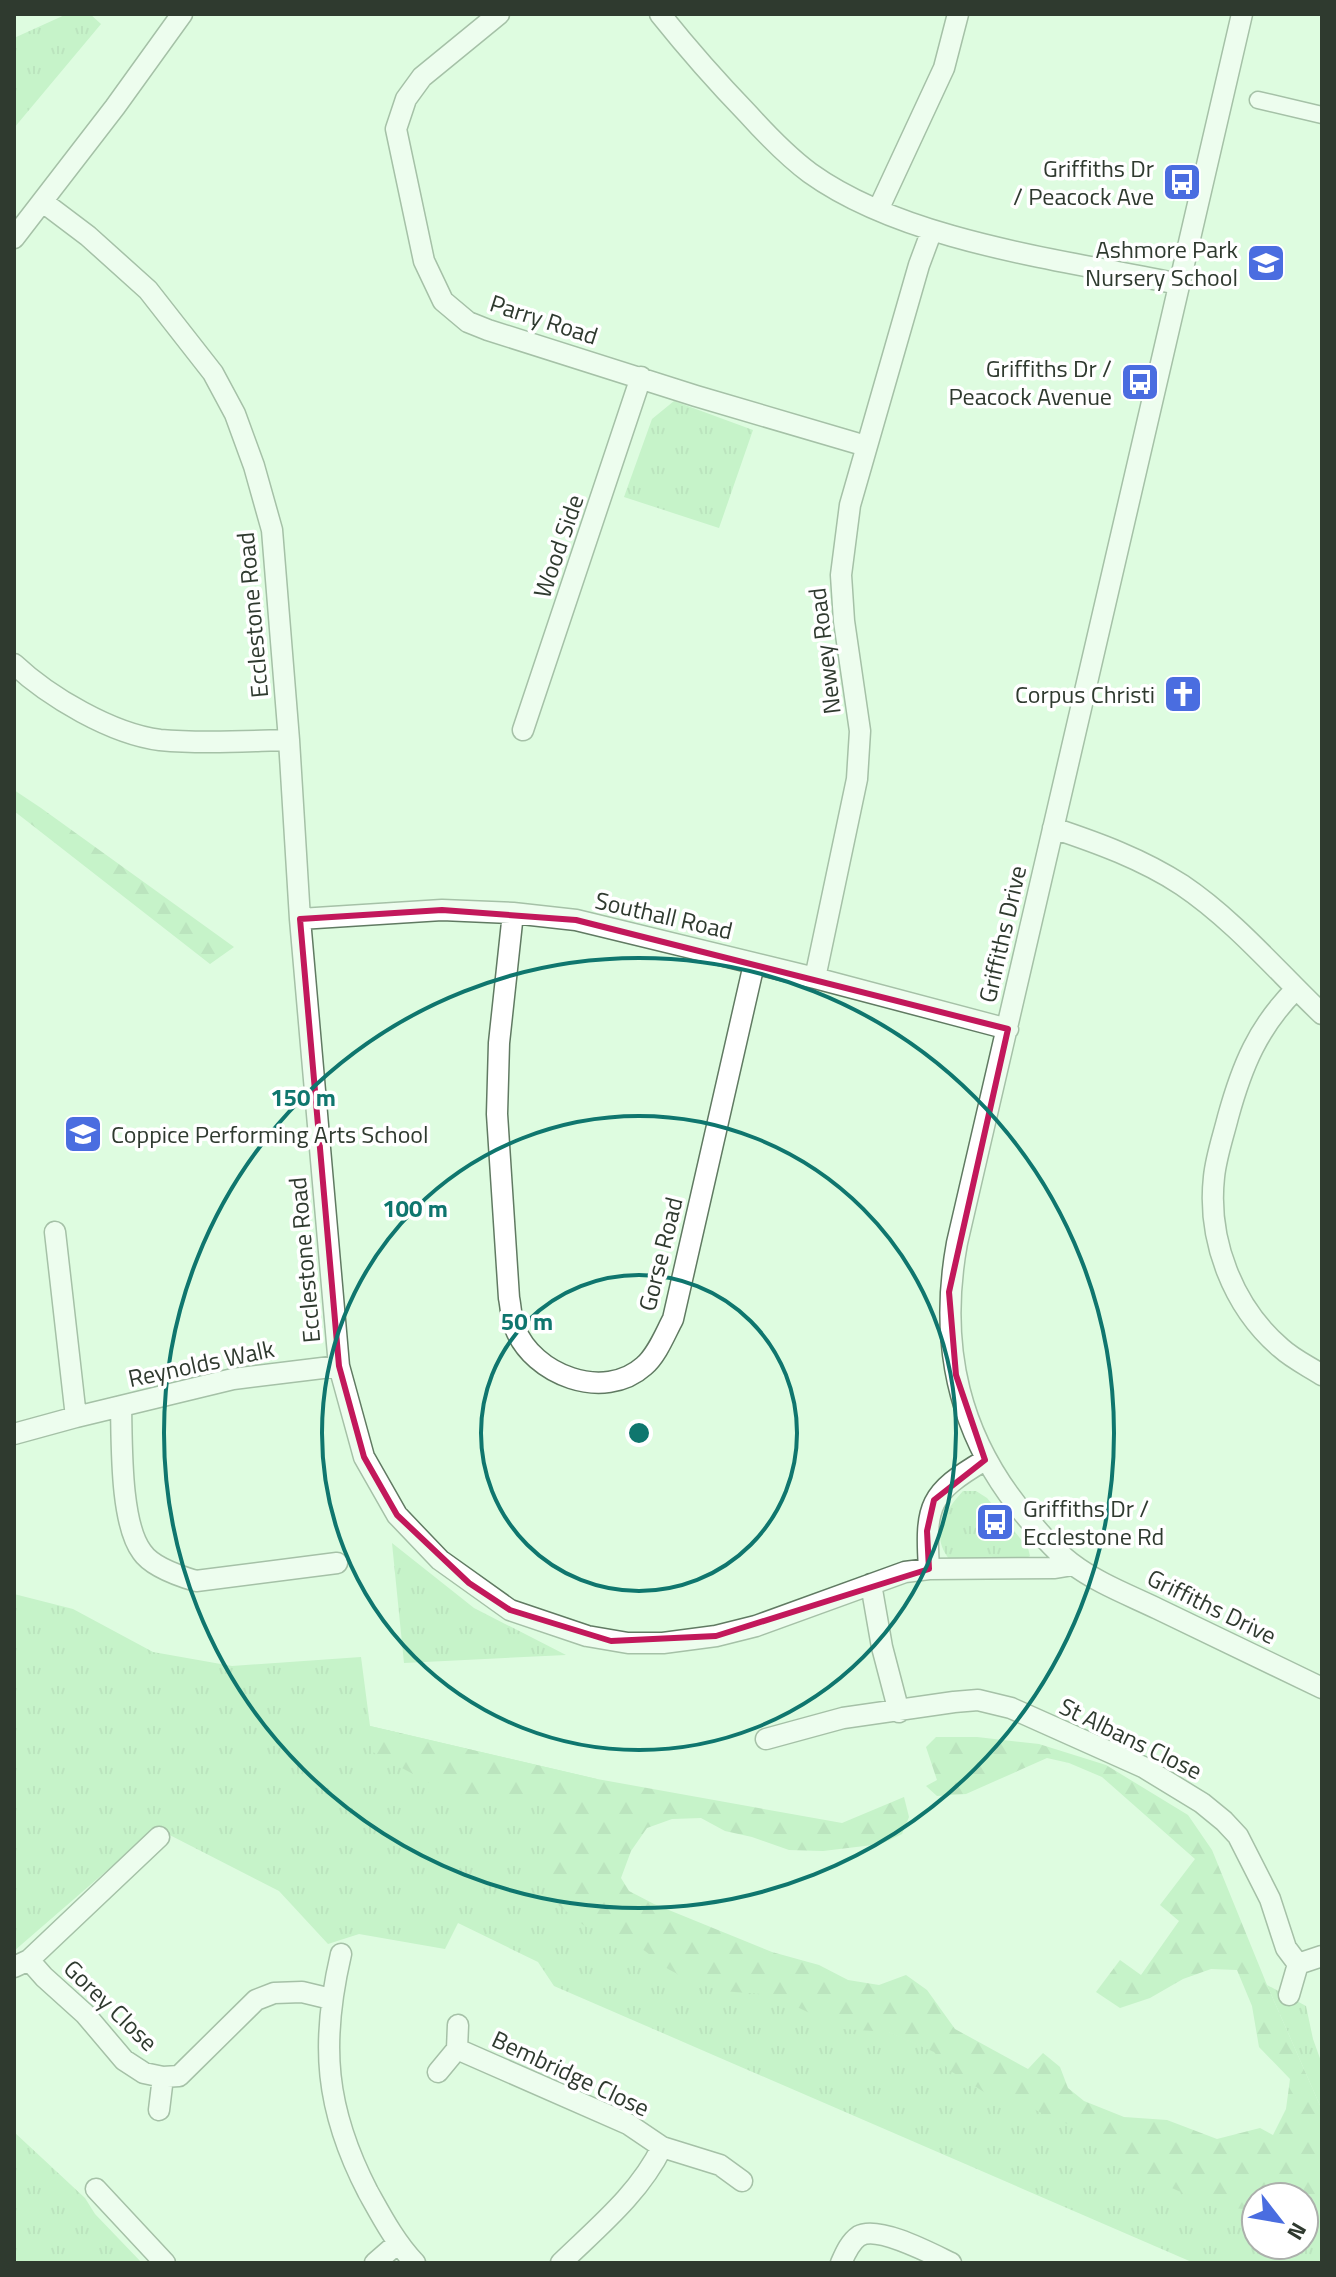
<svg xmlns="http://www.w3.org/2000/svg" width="1336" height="2277" viewBox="0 0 1336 2277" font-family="'Titillium Web',sans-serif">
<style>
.grass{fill:url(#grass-tufts)}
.forest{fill:url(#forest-firs)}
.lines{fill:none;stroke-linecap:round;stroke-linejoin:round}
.pedestrian-casing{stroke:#607a62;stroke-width:19}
.minor-casing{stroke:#607a62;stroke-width:23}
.pedestrian{stroke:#fff;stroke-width:16}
.minor{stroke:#fff;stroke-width:20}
.marked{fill:none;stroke:#c2185b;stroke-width:6;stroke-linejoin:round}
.ring{fill:none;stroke:#0f766e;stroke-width:4}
.labels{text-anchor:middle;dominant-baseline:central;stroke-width:7;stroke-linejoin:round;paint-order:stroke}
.poi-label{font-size:24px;fill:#2f3a2f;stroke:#fff;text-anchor:end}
.street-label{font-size:24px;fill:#2f3a2f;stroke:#fff}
.centre{fill:#0f766e;stroke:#fff;stroke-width:4}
.ring-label{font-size:24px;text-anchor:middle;font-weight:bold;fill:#0f766e;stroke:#fff;stroke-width:7;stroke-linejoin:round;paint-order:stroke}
</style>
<defs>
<pattern id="grass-tufts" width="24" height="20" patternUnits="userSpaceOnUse" patternTransform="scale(2)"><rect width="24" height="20" fill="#a8e8ad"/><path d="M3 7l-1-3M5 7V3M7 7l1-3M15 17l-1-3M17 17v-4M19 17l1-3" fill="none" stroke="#91c895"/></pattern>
<pattern id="forest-firs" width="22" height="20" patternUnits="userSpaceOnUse" patternTransform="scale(2)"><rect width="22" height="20" fill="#a8e8ad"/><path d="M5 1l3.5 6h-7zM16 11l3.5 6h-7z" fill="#91c895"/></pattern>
</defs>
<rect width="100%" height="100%" fill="#defce0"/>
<!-- grass -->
<path class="grass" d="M67,14h23l11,10 -87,104v-90z
M674,401l79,29 -34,98 -95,-31 28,-78z
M963,1491h13l11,7 41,50 2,8 -5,3h-76c-19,-25 -5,-47 14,-68z
M392,1543l82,65 92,47 -162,8z
M14,1594l59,15 80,43 79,14 129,-9 9,69 227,53 -27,116 703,302h-17v48h48v-35l18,8v45h-128l-640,-277 -16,-24 -80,-39 -13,26 -86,-15 -31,10 -49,-53 -123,-63 -142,123z
M1267,1985l39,21 7,33 9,25v46z
M14,2132l71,66 10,16 47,49h-128z"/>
<!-- forest -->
<path class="forest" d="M14,790l27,18 193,139 -24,17 -196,-153z
M370,1726l227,53 245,44 62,-26 5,20 -7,17 -21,10 -58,7 -34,-1 -37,-13 -27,-6 -24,-13 -29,1 -25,9 -16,23 -10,27 8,13 25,13 118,48 47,13 29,15 31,5 27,-10 21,15 28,39 73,40 15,-16 17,14 8,21 16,13 40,16 43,3 50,19 43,-11 13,7 13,-26 4,-30 -31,-32 -7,-41 -15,-36 -26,-1 -28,10 -33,19 -30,10 -24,-16 24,-32 21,15 38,-54 -19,-16 35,-46 -93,-82 -33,-14 -22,-5 -81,36 -29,2 -11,-10 11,-6 -11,-33 10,-10h41l62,7 67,21 82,50 24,35 55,135 55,125v108l-18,2v-23h-48v14l-48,-7 -61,-27 -33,-32 -22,-14 -34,-10 -45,-22 -29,-7 -35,-22 -15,-18 -46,-20 -45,-3 -71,-34 -50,-4 -27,-8 -27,-14 -23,-18 -29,-18 -30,-6 -29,-23 -7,-20 -2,-23 3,-54 -20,-10 -65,-1 -33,-11 -62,-34z"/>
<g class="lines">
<!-- pedestrian casing -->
<g class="pedestrian-casing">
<path id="pedestrian" d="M1258,100l64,15"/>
</g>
<!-- minor casing -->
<g class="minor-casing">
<path id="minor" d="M499,14l-77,63 -16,22 -10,30 28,132 19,40 25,21 20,8 208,66 170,50
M660,14c28,35 57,68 88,100 19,21 39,42 62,59 96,69 254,87 369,111
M1242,14l-285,1229c-19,104 2,196 72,277 13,16 26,31 42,43 26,20 58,32 87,46 54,26 109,52 164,79
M43,202l45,34 60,54 65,83 22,41 19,52 18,64 17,210 11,179 39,447 25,91 33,58 43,45 70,50 77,26 41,7h35l53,-7 40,-10 149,-54 24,-3c-4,-64 0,-76 56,-109
M878,210l66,-142 14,-54
M14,238l101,-131 67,-93
M14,664c35,33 98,70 146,76 42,4 87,1 129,0
M523,730l118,-353
M1053,828c45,15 89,31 129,57 52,35 95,86 140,129
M513,913l-14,130 -2,71 12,184c2,9 2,22 6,30 18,47 89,74 129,38 13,-11 21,-32 29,-47l81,-355
M300,919l142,-9 71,3 63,7 239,58 193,51
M815,978l42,-199 3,-48 -16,-110 -3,-46 9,-70 69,-240 13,-35
M1296,989c-38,38 -54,77 -68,128 -5,20 -12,40 -14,60 -7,63 19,130 67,171 12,11 27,18 41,27
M55,1232l21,185
M121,1406c1,37 -1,117 21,146 10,15 37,24 54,29l141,-18
M14,1434l62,-17 157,-38 106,-13
M929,1569l126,-1 18,-3
M871,1584l11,63 17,65
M766,1739l77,-21 111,-16 24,-2 33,8 132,59 59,36 22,18 14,15 32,63 16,49 12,16
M341,1954c-21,90 -16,155 27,238 14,25 27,50 47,71
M29,1960l15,17 41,37 39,46 20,13 19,4 16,-1 77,-76 18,-7 28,-1 29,7
M14,1967l15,-7 130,-123
M1289,1995l9,-31 24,-8
M457,2049l171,75 34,23 58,18 22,16
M438,2072l19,-23 1,-24
M159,2110l4,-33
M96,2189l69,74
M375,2263l23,-20
M561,2263c37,-36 78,-69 101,-116
M841,2263c4,-9 9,-21 18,-27 19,-11 73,18 92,27"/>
</g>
<!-- pedestrian -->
<use href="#pedestrian" class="pedestrian"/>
<!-- minor -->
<use href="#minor" class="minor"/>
</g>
<!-- marked area -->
<path d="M0 0H1336V2277H0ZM442,910l134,10 432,109 -59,263 7,83 29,85 -51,40 -7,31 2,38 -213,67 -105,5 -101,-31 -41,-27 -72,-68 -33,-58 -25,-91 -39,-447z" fill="#defce0" fill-opacity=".55" fill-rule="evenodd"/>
<path class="marked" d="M442,910l134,10 432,109 -59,263 7,83 29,85 -51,40 -7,31 2,38 -213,67 -105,5 -101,-31 -41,-27 -72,-68 -33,-58 -25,-91 -39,-447z"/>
<!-- distance rings -->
<g class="ring">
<circle cx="639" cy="1433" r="158"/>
<circle cx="639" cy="1433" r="317"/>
<circle cx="639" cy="1433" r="475"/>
</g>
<!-- icons -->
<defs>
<g id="bus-square" transform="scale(2)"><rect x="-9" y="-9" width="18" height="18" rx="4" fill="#4a6de0" stroke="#fff"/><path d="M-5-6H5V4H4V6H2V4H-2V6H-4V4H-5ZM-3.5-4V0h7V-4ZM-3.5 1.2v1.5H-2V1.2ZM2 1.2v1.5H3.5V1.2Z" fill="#fff"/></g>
<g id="school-square" transform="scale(2)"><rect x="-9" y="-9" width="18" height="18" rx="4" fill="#4a6de0" stroke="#fff"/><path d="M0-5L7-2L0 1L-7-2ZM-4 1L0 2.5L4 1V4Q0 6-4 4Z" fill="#fff"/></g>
<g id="church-square" transform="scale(2)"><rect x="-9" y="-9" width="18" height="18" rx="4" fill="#4a6de0" stroke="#fff"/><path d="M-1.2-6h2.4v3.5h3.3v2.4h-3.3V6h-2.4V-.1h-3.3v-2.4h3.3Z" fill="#fff"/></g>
</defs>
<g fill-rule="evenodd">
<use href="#bus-square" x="1182" y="182"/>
<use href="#school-square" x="1266" y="263"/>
<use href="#bus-square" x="1140" y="382"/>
<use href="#church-square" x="1183" y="694"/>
<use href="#school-square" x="83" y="1134"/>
<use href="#bus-square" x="995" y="1522"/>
</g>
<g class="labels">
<!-- poi labels -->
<g class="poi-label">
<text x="1154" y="168">Griffiths Dr<tspan x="1154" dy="28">/ Peacock Ave</tspan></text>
<text x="1238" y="249">Ashmore Park<tspan x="1238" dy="28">Nursery School</tspan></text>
<text x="1112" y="368">Griffiths Dr /<tspan x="1112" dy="28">Peacock Avenue</tspan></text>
<text x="1155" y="694">Corpus Christi</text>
<text x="111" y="1134" text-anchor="start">Coppice Performing Arts School</text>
<text x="1023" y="1508" text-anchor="start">Griffiths Dr /<tspan x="1023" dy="28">Ecclestone Rd</tspan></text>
</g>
<!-- street labels -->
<g class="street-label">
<text transform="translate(544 319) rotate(18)">Parry Road</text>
<text transform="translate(558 546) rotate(-71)">Wood Side</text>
<text transform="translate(252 615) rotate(-95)">Ecclestone Road</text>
<text transform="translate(824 651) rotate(-97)">Newey Road</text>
<text transform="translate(664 915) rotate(13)">Southall Road</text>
<text transform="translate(1002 934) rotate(-77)">Griffiths Drive</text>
<text transform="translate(660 1254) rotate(-76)">Gorse Road</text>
<text transform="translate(304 1260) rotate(-95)">Ecclestone Road</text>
<text transform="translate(201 1363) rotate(-12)">Reynolds Walk</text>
<text transform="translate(1212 1606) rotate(26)">Griffiths Drive</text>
<text transform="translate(1131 1738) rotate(26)">St Albans Close</text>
<text transform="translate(111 2005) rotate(44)">Gorey Close</text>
<text transform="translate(571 2073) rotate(25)">Bembridge Close</text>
</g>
</g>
<circle cx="639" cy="1433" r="12" class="centre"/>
<g class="ring-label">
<text x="303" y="1106">150 m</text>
<text x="415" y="1217">100 m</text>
<text x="527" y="1330">50 m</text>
</g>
<!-- border -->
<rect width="1336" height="2277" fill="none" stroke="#2f3a2f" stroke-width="32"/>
<!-- north arrow -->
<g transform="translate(1280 2221) rotate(121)"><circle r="38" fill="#ffffff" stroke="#acb0ac" stroke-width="2"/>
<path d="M0-6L14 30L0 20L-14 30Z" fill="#4a6de0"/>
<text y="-12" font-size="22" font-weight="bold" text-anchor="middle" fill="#2f3a2f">N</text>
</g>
</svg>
